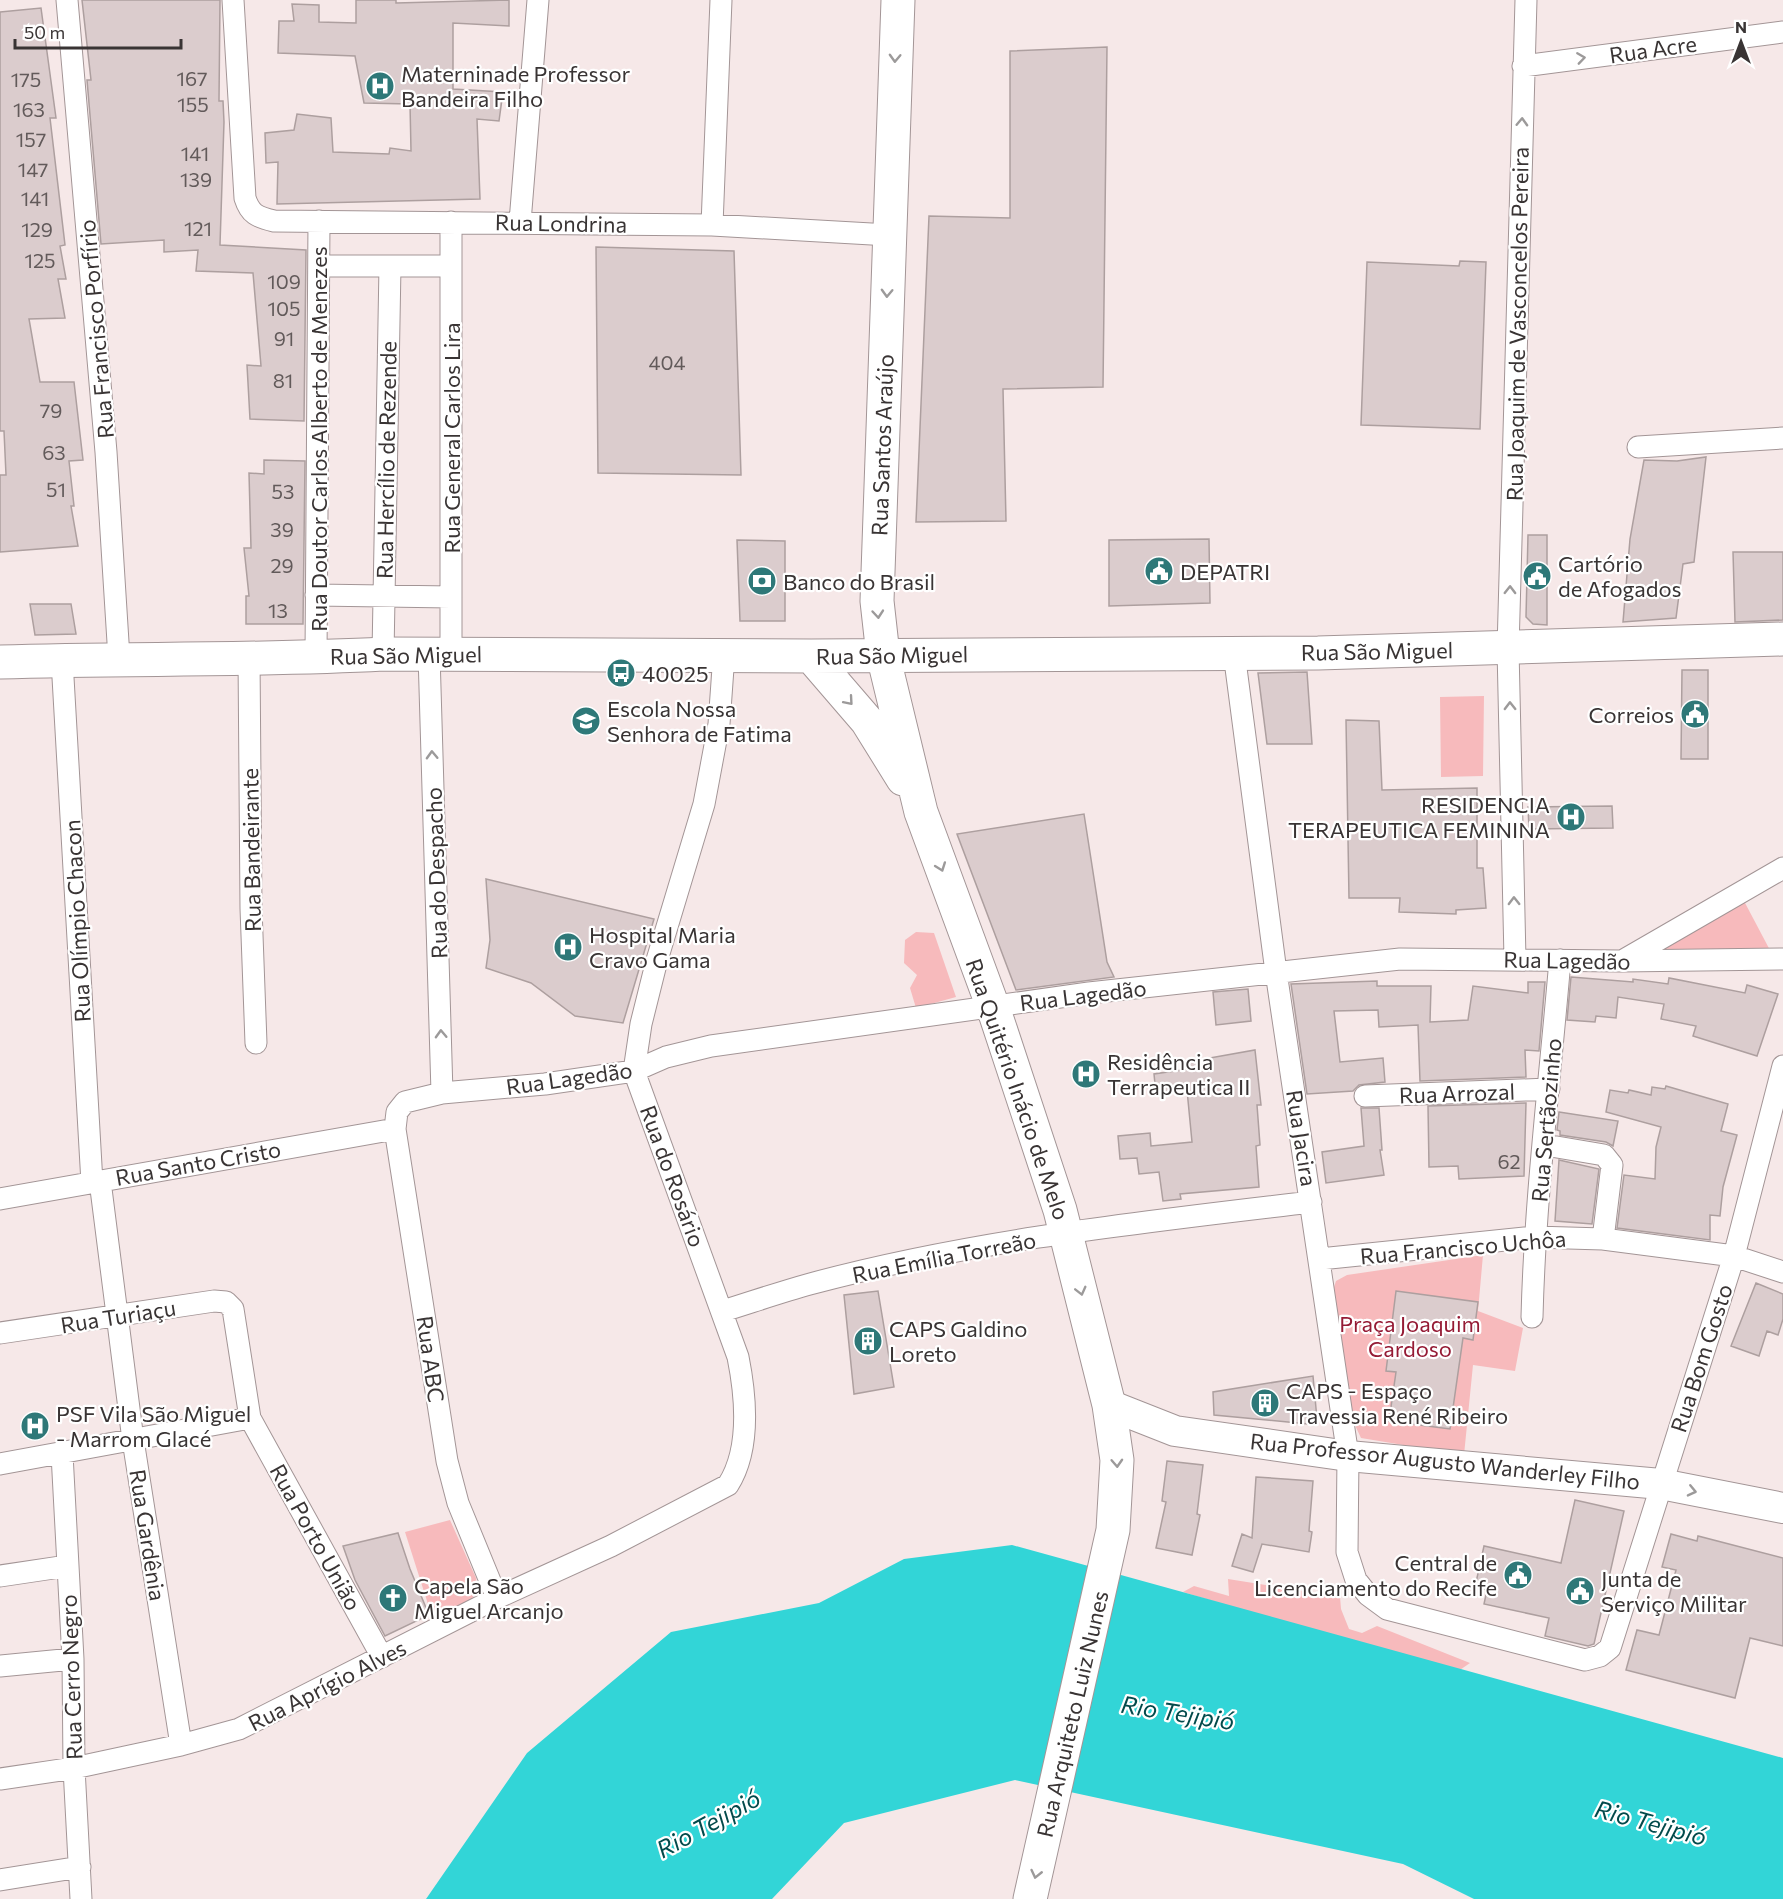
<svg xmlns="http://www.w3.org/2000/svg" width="1783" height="1899" viewBox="0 0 1783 1899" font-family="Commissioner,sans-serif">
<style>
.green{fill:#f7babc}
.water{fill:#32d5d7}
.building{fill:#dbcccd;stroke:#ad9f9f;stroke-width:1.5}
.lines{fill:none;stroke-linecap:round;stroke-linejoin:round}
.street-casing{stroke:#a39596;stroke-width:23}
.secondary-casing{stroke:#a39596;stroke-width:32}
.primary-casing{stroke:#a39596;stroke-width:35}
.street{stroke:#fff;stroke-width:21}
.secondary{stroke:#fff;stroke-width:30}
.primary{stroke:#fff;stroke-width:33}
.oneway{stroke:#9c9a9a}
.labels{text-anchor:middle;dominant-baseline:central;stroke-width:4.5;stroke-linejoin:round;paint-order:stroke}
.number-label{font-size:20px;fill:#625a5a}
.street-label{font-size:22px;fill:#393434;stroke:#fff}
.poi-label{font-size:22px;fill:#393434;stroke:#fff;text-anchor:start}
.park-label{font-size:22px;fill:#951b35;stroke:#fff}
.water-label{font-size:24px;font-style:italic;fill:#024a4b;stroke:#fff}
</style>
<rect width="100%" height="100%" fill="#f6e8e8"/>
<!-- green -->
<path class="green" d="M1484,696l-1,80 -42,1 -1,-80z
M1744,901l28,53 -112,-3 4,-7z
M916,932l18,1 22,64 -40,11 -6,-20 7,-13 -13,-12 1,-23z
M1483,1255l-5,56 45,17 -8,43 -42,-6 -9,90 -103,-17 -8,-17 -20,-131 3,-9 11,-6z
M450,1520l26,58c5,26 -22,34 -42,45l-29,-91z
M1228,1579l112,18 1,12 8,20 13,4 15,-7 93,37 -16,11 -271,-82 11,-6 35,10z"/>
<!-- water -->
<path class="water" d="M1012,1545l771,213v141h-309l-71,-35 -388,-84 -171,43 -72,76h-346l101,-146 144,-121 148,-29 85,-44z"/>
<!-- building -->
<path class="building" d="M82,0h138l-1,101h4l1,21 -4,123 86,5 -2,171 -54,-2 -3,-54 14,1 -8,-93 -57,-2 2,-21 -34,2v-12l-63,4 -14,-164h4z
M356,0h40v3l113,-3v26l-56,-3v66l50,3 -4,29 -22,-2 3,80 -203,5 1,-42 -12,1 -1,-30 29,-3 3,-16 34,4 2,34 56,2 1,-6 21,3 -1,-47 -46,-1 -9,-47 -77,-3 1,-32h15l-2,-17 27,1v17l37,1z
M41,8l15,110h-6l15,127 -5,1 6,33h-8l7,39 -36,1 11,63h34l9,78 -14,1 5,45h-3l7,40 -78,6v-77h6l-2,-44h-4v-419z
M1107,47l-4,340 -100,2 3,132 -90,1 13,-306 81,2v-167z
M596,247l138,4 7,224 -143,-2z
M1460,261l26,1 -6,167 -119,-4 6,-163 92,4z
M1706,457l-12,105 -11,2 -7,54 -53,4 7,-83 14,-79 33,1z
M264,460l41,1 -2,163h-57v-28h3l-5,-48h7l-2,-75 15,1z
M1528,535h19v90l-14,-1 -7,-7z
M1209,539l1,64 -101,3v-66z
M737,540l48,1v80h-45z
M1733,552h50v68l-48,2z
M30,604h41l5,30 -41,1z
M1682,670h26v89h-27z
M1307,672l5,72h-45l-9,-71z
M1346,720l33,1 3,69 95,-2v80h6l3,40 -30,2v4l-57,-2 1,-14h-51z
M1612,806l1,22 -84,1 -1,-22z
M1084,814l23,148 7,15 -98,13 -59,-156z
M486,879l168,40 -31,104 -48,-7 -44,-33 -45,-15 4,-28z
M1571,977l62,5v-3l35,5 1,-6 76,15 2,-8 31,9 -21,62 -64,-20 3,-10 -35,-7 3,-15 -46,-7 -2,21 -20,-2 -1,6 -28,-2z
M1377,981v5h54l-1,36 38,-2 5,-34 55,7v-11h17l-6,69 -14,-1 1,27 -106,4 -2,-56 -39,2 -1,-17 -44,1 6,51 43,-4 2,24 -26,3 -6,6 -46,3 -16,-110z
M1248,989l3,32 -35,4 -3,-33z
M1255,1050l6,55h-4l3,40 -4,1 3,41 -79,7 1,5 -18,2 -4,-29 -20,2 -2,-16 -17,1 -2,-23 32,-3 1,13 41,-4 -5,-52 -31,4 -2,-20 34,-5 -1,-7z
M1666,1086l62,18 -7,27 16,4 -14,52 -3,29 -10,-1v25l-93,-12 7,-53 31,4 1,-32 5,-20 -55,-15 4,-22 18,3 1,-3 22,5 1,-8 13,2z
M1526,1103l-2,73 -65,3 -1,-13 -29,1 -1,-61z
M1361,1108h18l3,42h-2l4,25 -58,8 -4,-31 42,-6z
M1559,1112l59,9 -5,25 -7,-4 -46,-7v-4l-3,-1z
M1559,1160l40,9 -7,55 -37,-3z
M1756,1283l27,11v25l-5,16 -11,-4 -8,25 -28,-10z
M878,1291l16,96 -40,7 -10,-99z
M1396,1291l82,11 -5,38 -10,-2 -13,91 -61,-8 7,-49 -10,-1z
M1313,1376l4,43 -9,5 -94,-9 -1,-23z
M1167,1461l36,4 -6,49 3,1 -8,40 -36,-7 10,-46 -4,-1z
M1256,1477l57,4 -4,50 3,1 -3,20 -47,-8 -9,28 -21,-6 10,-32 10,4z
M1575,1500l49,11 -30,133 -6,2 -43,-10 4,-18 -65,-14 3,-14 -12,-3 9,-41 77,17z
M398,1533l12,36 19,46 -44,21 -30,-56 -12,-34z
M1671,1534l26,7 1,-5 85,22v88l-33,-8 -15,60 -109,-28 11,-40 22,5 17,-65 -14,-3z"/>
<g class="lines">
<!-- street casing -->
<g class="street-casing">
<path id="street" d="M67,0l39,452 13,206
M233,0l12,198c5,16 12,19 29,23l438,4 177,10
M1523,66l260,-34
M451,222v432
M520,222l18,-222
M712,225l9,-225
M319,266h132
M1638,447l145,-9
M316,595l135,2
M1234,653l42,319 72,484 -1,96 9,28 12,15 19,14 198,51 15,-4 10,-8 124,-392 49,-190
M383,654l7,-388
M429,654l13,439
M249,656l2,252 5,135
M316,657l3,-436
M62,660l30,523
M1515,959l-7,-310 18,-649
M1622,961l161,-93
M1365,1096l184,-7
M1545,1145l59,10 8,10 -9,74
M100,1181l33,259 48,305
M0,1199l395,-70
M1320,1259l214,-22 69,2 131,17 49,16
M723,1311c29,-9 58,-19 87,-27 163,-44 334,-62 501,-82
M1532,1317c3,-119 18,-238 28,-357
M0,1333l214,-32 12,1 7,7 17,109 132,239
M62,1454l11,205 1,109 7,131
M0,1464l250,-46
M0,1576l67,-10
M497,1598l-39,-95 -11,-42 -52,-332 2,-17 8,-10 37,-9 103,-9 89,-13 32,-14 45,-11 378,-53 311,-34 221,2 162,-2
M0,1666l73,-7
M0,1779l74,-11 107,-23 58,-16 258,-131 114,-52 117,-61c23,-36 18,-88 10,-128l-104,-286 7,-47 16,-64 47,-156 15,-80 5,-70
M0,1880l80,-13"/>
</g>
<!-- secondary casing -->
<g class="secondary-casing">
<path id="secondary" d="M1109,1405l66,26 173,25 313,28 122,24"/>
</g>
<!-- primary casing -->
<g class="primary-casing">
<path id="primary" d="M898,0l-21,601 6,54 38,157 72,195 67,203 49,195 8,55 -4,70 -83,369
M811,656l56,65 36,58
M0,662c127,-4 255,-1 383,-8l428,2 507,-3 465,-14"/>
</g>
<!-- street -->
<use href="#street" class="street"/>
<!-- secondary -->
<use href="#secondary" class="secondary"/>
<!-- primary -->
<use href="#primary" class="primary"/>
</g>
<!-- one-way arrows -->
<defs><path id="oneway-chevron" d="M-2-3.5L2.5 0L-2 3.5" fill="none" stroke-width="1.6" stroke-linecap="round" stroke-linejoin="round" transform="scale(1.5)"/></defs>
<g class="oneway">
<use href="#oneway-chevron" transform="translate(895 58) rotate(92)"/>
<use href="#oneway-chevron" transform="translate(1581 58) rotate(-8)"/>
<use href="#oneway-chevron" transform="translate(1522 122) rotate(-88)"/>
<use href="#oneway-chevron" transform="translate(887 293) rotate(92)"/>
<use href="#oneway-chevron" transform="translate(1510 590) rotate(-89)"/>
<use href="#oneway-chevron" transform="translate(878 614) rotate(85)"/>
<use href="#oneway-chevron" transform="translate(849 701) rotate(49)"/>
<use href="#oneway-chevron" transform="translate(1510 706) rotate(-91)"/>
<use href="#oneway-chevron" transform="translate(432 755) rotate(-92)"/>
<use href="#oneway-chevron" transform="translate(941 867) rotate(70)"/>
<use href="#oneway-chevron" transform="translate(1514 901) rotate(-91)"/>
<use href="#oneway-chevron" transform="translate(441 1034) rotate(-92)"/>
<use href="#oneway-chevron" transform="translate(1081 1291) rotate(76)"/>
<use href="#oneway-chevron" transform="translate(1117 1463) rotate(87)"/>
<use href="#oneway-chevron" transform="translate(1692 1491) rotate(13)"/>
<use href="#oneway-chevron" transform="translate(1036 1874) rotate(103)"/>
</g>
<!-- icons -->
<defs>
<g id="hospital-disc" transform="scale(1.5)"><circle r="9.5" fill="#2e7878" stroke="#fff"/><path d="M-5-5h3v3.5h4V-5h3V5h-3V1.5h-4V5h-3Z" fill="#fff"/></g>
<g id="civic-disc" transform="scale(1.5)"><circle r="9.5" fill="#2e7878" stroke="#fff"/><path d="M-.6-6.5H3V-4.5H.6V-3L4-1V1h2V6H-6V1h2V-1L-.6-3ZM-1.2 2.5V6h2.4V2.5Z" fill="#fff"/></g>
<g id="bank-disc" transform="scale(1.5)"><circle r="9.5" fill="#2e7878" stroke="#fff"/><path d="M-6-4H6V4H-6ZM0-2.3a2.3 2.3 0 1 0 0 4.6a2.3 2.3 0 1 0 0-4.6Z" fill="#fff"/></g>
<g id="bus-disc" transform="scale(1.5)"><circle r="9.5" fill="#2e7878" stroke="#fff"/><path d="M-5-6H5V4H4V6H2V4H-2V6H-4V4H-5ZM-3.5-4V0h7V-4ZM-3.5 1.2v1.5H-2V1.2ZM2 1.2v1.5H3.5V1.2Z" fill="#fff"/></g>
<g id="school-disc" transform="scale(1.5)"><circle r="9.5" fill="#2e7878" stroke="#fff"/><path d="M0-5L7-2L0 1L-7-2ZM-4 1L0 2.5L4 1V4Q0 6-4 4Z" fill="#fff"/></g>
<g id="building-disc" transform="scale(1.5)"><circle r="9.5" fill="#2e7878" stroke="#fff"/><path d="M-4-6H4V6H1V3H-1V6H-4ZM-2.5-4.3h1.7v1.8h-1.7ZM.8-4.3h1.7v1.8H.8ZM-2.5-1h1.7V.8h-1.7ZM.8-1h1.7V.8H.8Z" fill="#fff"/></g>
<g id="church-disc" transform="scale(1.5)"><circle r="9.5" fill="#2e7878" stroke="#fff"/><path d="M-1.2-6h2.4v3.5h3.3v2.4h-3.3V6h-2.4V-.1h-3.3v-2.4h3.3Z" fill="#fff"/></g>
</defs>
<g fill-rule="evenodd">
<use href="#hospital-disc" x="380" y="86"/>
<use href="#civic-disc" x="1159" y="571"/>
<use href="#civic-disc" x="1537" y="576"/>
<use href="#bank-disc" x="762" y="581"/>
<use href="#bus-disc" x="621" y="673"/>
<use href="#civic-disc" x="1695" y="714"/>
<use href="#school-disc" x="586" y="721"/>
<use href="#hospital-disc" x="1571" y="817"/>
<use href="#hospital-disc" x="568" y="947"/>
<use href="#hospital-disc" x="1086" y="1074"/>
<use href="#building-disc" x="868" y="1341"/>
<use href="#building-disc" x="1265" y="1403"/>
<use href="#hospital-disc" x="35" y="1426"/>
<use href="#civic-disc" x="1518" y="1575"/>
<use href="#civic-disc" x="1580" y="1591"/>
<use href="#church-disc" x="393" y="1598"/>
</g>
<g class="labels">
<!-- number labels -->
<g class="number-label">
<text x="192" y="78">167</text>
<text x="26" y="79">175</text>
<text x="193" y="104">155</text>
<text x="29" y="109">163</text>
<text x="31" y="139">157</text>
<text x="195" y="153">141</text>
<text x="33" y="169">147</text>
<text x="196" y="179">139</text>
<text x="35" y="198">141</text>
<text x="198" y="228">121</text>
<text x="37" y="229">129</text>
<text x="40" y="260">125</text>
<text x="284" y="281">109</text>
<text x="284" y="308">105</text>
<text x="284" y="338">91</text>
<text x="667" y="362">404</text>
<text x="283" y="380">81</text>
<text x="51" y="410">79</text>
<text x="54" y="452">63</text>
<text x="56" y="489">51</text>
<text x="283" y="491">53</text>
<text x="282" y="529">39</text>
<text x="282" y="565">29</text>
<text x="278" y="610">13</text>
<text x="1509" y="1161">62</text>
</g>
<!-- street labels -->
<g class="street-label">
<text transform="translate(1653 49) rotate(-8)">Rua Acre</text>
<text transform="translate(561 223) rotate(1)">Rua Londrina</text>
<text transform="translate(1517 324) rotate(-89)">Rua Joaquim de Vasconcelos Pereira</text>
<text transform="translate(96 329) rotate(-95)">Rua Francisco Porfírio</text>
<text transform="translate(451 438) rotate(-90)">Rua General Carlos Lira</text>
<text transform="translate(318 439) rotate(-90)">Rua Doutor Carlos Alberto de Menezes</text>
<text transform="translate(882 445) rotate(-88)">Rua Santos Araújo</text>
<text transform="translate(386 460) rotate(-89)">Rua Hercílio de Rezende</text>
<text transform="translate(1377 651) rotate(-1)">Rua São Miguel</text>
<text transform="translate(406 655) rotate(-1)">Rua São Miguel</text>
<text transform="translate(892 655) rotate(-1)">Rua São Miguel</text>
<text transform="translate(251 850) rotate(-91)">Rua Bandeirante</text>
<text transform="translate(436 873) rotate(-92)">Rua do Despacho</text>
<text transform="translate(77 921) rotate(-93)">Rua Olímpio Chacon</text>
<text transform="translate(1567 960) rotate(1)">Rua Lagedão</text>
<text transform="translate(1083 995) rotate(-7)">Rua Lagedão</text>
<text transform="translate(569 1078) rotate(-8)">Rua Lagedão</text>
<text transform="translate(1018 1089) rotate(71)">Rua Quitério Inácio de Melo</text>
<text transform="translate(1457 1093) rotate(-2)">Rua Arrozal</text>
<text transform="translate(1546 1120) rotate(-85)">Rua Sertãozinho</text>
<text transform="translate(1302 1138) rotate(81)">Rua Jacira</text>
<text transform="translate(198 1163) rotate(-10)">Rua Santo Cristo</text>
<text transform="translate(673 1176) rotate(70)">Rua do Rosário</text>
<text transform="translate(1463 1247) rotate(-5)">Rua Francisco Uchôa</text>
<text transform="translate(944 1257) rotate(-11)">Rua Emília Torreão</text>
<text transform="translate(118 1316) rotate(-9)">Rua Turiaçu</text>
<text transform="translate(1701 1358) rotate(-72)">Rua Bom Gosto</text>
<text transform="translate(431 1359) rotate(82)">Rua ABC</text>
<text transform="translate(1445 1461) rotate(6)">Rua Professor Augusto Wanderley Filho</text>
<text transform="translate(148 1535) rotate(81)">Rua Gardênia</text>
<text transform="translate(316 1537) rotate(61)">Rua Porto União</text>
<text transform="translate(71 1677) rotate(-92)">Rua Cerro Negro</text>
<text transform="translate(327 1685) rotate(-27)">Rua Aprígio Alves</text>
<text transform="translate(1072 1714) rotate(-77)">Rua Arquiteto Luiz Nunes</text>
</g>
<!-- poi labels -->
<g class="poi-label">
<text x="401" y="73">Materninade Professor<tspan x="401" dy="25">Bandeira Filho</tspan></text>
<text x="1558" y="563">Cartório<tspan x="1558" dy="25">de Afogados</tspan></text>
<text x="1180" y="571">DEPATRI</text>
<text x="783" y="581">Banco do Brasil</text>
<text x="642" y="673">40025</text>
<text x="607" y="708">Escola Nossa<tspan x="607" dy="25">Senhora de Fatima</tspan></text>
<text x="1674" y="714" text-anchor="end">Correios</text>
<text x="1550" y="804" text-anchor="end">RESIDENCIA<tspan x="1550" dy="25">TERAPEUTICA FEMININA</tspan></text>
<text x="589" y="934">Hospital Maria<tspan x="589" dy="25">Cravo Gama</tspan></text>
<text x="1107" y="1061">Residência<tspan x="1107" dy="25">Terrapeutica II</tspan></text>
<text x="889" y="1328">CAPS Galdino<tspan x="889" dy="25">Loreto</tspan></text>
<text x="1286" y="1390">CAPS - Espaço<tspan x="1286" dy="25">Travessia René Ribeiro</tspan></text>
<text x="56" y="1413">PSF Vila São Miguel<tspan x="56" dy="25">- Marrom Glacé</tspan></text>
<text x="1497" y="1562" text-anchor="end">Central de<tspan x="1497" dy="25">Licenciamento do Recife</tspan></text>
<text x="1601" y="1578">Junta de<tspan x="1601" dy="25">Serviço Militar</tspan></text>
<text x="414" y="1585">Capela São<tspan x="414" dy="25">Miguel Arcanjo</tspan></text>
</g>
<!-- park labels -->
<g class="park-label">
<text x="1410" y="1323">Praça Joaquim<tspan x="1410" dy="25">Cardoso</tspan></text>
</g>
<!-- water labels -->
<g class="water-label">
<text transform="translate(1178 1712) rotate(9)">Rio Tejipió</text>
<text transform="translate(1651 1822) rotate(15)">Rio Tejipió</text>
<text transform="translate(708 1823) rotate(-29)">Rio Tejipió</text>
</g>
</g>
<!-- north arrow -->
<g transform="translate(1741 42)" stroke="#ffffff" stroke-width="4.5" paint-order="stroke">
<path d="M0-4.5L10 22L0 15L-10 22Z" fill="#393434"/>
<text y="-9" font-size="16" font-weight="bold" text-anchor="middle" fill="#393434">N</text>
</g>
<!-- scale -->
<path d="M15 39v9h166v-9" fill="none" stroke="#393434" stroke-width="3"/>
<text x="24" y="39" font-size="18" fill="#393434" stroke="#ffffff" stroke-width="4.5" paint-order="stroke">50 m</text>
</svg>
